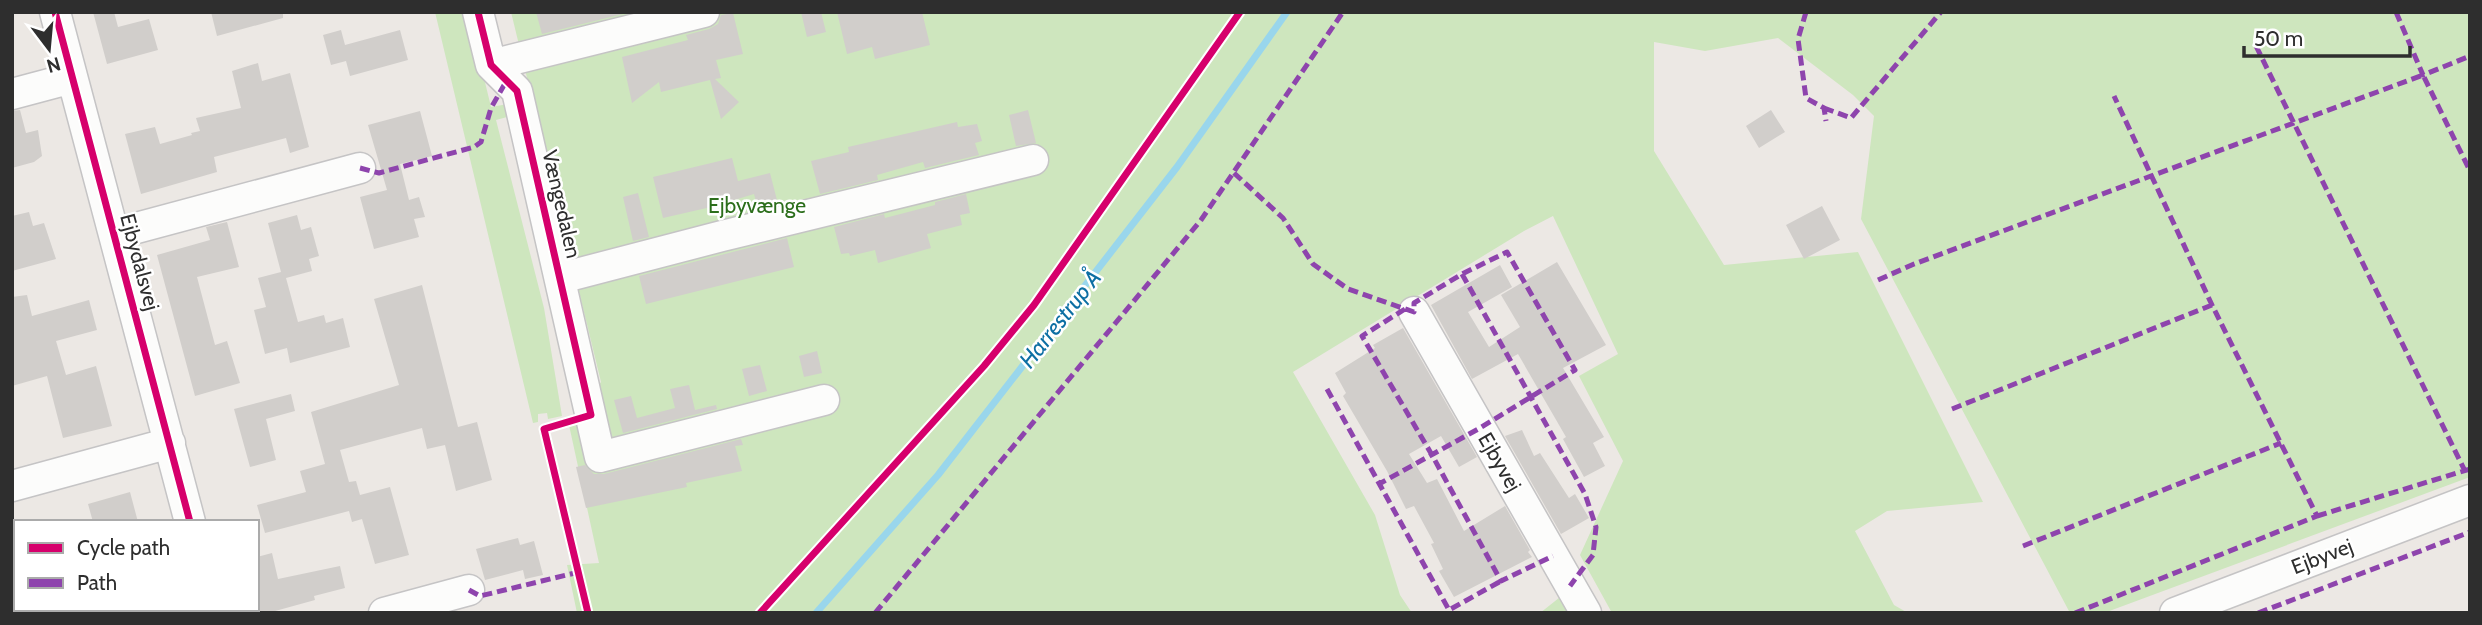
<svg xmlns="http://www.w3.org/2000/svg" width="2482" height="625" viewBox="0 0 2482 625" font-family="Cabin,sans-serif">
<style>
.green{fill:#cee6be}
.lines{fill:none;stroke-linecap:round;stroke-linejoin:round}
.stream{stroke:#99d6ec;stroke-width:7}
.building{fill:#d1cecb}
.minor-casing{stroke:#c5c4c5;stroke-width:33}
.minor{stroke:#fcfcfb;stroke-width:30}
.quiet{stroke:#8e44ad;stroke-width:5;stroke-dasharray:10 5;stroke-linecap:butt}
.cycleway-casing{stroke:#fff;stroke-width:11}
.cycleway{stroke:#d6006c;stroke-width:7}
.labels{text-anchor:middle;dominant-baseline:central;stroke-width:5;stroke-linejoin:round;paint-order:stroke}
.street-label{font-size:21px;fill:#2e2e2e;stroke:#fff}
.park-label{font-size:21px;fill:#2c6e1b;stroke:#fff}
.water-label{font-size:23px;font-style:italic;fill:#0d6fa3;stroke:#fff}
</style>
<rect width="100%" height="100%" fill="#ece8e4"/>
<!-- green -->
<path class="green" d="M435,12h33l23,95 17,-3 3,12 -15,4 48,188 18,108 -14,3 -1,-6 -9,1v8l-5,1z
M511,12h1959v465l-366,136h-34l-209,-394 13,-103 -21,-21 -75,-57 -73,13 -51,-9v109l70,114 134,-13 125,250 -96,9 -32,20 39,74 14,8h-296l-32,-58 43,-94 -44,-85 39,-22 -65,-138 -29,15 -231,141 82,143 25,80 12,18h-835l-10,-48 32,-2 -30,-138 32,-43z
M1569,590l13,23h-42z"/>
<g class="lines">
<!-- stream -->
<path class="stream" d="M816,613l122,-138 239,-308 110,-155"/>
</g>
<!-- building -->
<path class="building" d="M93,12h21l4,15 31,-8 9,31 -51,14z
M211,12h72v6l-66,18z
M536,12h95l-89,22z
M801,12h20l5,20 -19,5z
M837,12h85l8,33 -55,14 -3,-12 -25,7z
M733,13l10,41 -27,6 5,18 -6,1 24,23 -18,17 -11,-39 -49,12 -2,-10 -27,21 -10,-46 66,-17 -2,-5 23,-6 9,-5 3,-9z
M341,30l4,15 55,-15 8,30 -58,16 -4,-15 -15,4 -8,-30z
M258,63l4,18 28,-8 19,74 -19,6 -4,-15 -72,19 3,15 -76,22 -16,-60 30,-7 5,17 32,-9 -1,-2 9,-2 -4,-13 45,-10 -9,-37z
M20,110l6,23 12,-3 4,26 -8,6 -22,6v-57z
M1028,110l8,33 -20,3 -7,-31z
M1771,110l14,22 -26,16 -13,-22z
M420,111l12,45 -32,8 9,36 10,-3 6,20 -11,2 5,18 -45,12 -14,-52 27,-7 -19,-65z
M957,122l1,5 19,-3 5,17 -7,2 4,12 -54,13 -2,-6 -46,13 1,5 -58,14 -9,-33 38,-9 -1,-5z
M732,158l6,23 32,-8 8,31 -20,5 -4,-15 -43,13 -48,11 -10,-41z
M638,193l11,44 -16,4 -10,-44z
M966,194l4,19 -10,2 2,10 -35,9 4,14 -53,15 -3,-13 -25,6 -1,-3 -8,1 -7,-27 50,-13 1,4 50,-13v-3z
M1822,206l18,34 -36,19 -18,-34z
M29,212l4,14 11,-3 12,36 -44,12v-55z
M297,215l4,15 10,-3 8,29 -10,3 3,12 -26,7 12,44 26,-7 2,8 17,-5 7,29 -60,16 -3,-15 -22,6 -11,-44 12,-3 -8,-29 23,-6 -13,-49z
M227,222l12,45 -42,10 18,68 12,-4 13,42 -45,13 -38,-141 53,-15 -4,-13z
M787,238l7,29 -148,37 -7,-28z
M1557,262l49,83 -43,23 41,69 -11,6 12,23 -21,11 -21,-38 3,-2 -48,-83 -46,25 -41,-74 69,-40 12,22 -44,25 21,35 31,-20 -19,-32z
M422,285l36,142 19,-5 15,58 -36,11 -11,-46 -18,4 -5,-21 -82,22 9,32 7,-1 4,14 30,-8 19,68 -34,9 -13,-45 -10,3 -3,-11 -84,22 -8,-28 49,-13 -6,-21 25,-7 -14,-52 88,-27 -25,-86z
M27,295l5,21 57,-16 8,30 -41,11 10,34 30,-9 16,60 -49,12 -16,-62 -35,10v-89z
M1403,328l74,129 -18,10 -18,-31 -32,18 18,29 10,-4 27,52 41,-25 25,44 -2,2 4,5 -78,40 -15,-26 4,-2 -12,-25 3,-1 -20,-37 -8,3 -19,-38 -44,-75 3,-3 -11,-20 40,-25 -2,-3z
M817,351l5,22 -18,4 -5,-21z
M760,365l7,26 -18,5 -7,-27z
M689,385l6,25 21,-5 1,4 -94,24 -9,-33 17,-4 6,22 38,-10 -5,-19z
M291,394l4,17 -29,8 10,41 -26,7 -16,-58z
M1522,430l12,26 6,-3 29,45 6,-4 14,24 -28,16 -56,-98z
M741,439l2,6 -8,1 7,25 -56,12 1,4 -101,21 -10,-41 9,-2 9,9h10z
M130,492l8,30h-45l-5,-18z
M518,538l2,7 14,-4 9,34 -18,4 -2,-9 -38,10 -9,-31z
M272,553l6,26 62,-13 5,22 -31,8 1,4 -47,13h-11v-56z"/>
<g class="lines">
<!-- minor casing -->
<g class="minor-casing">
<path id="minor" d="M55,12l135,510
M478,12l13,53 26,26 83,366 224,-57
M491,65l213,-53
M12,94l60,-16
M114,234l246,-66
M561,278l161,-42 311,-76
M1414,312l172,301
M12,486l158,-43
M214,609l1,4
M384,613l85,-23
M2175,613l295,-113"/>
</g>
<!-- minor -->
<use href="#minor" class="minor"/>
<!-- quiet -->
<path class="quiet" d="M1806,12l-8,27 8,59 18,10 2,13
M2396,12l27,63 47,-19
M2256,46l209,425
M1824,108l27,10 90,-106
M360,168l19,5 95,-26 7,-5 10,-34 16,-28
M1234,173l49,45 30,46 35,25 66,23v-9l48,-29 45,-22 68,118 -95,58 -101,56
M1462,274l123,220 11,33 -3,28 -23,31
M1878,280l36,-16 509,-189 47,96
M1405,309l-43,27 70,119 69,126 52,-25
M1327,389l122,221 52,-29
M1952,409l260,-104
M2317,516l153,-47
M2023,546l258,-103
M469,590l11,6 99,-24
M875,613l326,-393 142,-208
M2075,613l242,-97 -105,-211 -98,-209
M2258,613l212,-81"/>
<!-- cycleway casing -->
<g class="cycleway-casing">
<path id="cycleway" d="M55,12l135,510
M478,12l13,53 26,26 74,324 -47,14 44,184
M760,613l224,-247 50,-61 206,-293"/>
</g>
<!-- cycleway -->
<use href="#cycleway" class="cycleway"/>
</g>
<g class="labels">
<!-- street labels -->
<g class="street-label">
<text transform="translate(562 204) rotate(77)">Vængedalen</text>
<text transform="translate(140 262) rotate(75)">Ejbydalsvej</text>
<text transform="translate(1500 462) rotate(60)">Ejbyvej</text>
<text transform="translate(2322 556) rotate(-21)">Ejbyvej</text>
</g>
<!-- park labels -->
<g class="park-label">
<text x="757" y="205">Ejbyvænge</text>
</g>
<!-- water labels -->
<g class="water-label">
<text transform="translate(1060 319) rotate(-52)">Harrestrup Å</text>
</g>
</g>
<!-- border -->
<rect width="2482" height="625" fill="none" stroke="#2e2e2e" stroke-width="28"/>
<!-- legend -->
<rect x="14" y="520" width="245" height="91" fill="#ffffff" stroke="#ababab" stroke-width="2"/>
<rect x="28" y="543" width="35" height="10" fill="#d6006c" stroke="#ababab" stroke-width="2"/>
<text x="77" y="555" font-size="21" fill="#2e2e2e">Cycle path</text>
<rect x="28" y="578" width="35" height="10" fill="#8e44ad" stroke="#ababab" stroke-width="2"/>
<text x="77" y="590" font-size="21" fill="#2e2e2e">Path</text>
<!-- north arrow -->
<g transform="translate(49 49) rotate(164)" stroke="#ffffff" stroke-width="5" paint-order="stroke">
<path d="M0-5L12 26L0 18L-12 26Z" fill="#2e2e2e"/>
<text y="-10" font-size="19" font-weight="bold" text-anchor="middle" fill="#2e2e2e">N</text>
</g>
<!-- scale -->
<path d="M2244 46v10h166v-10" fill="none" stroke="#2e2e2e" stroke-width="3.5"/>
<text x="2254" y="46" font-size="21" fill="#2e2e2e" stroke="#ffffff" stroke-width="5" paint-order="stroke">50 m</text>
</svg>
